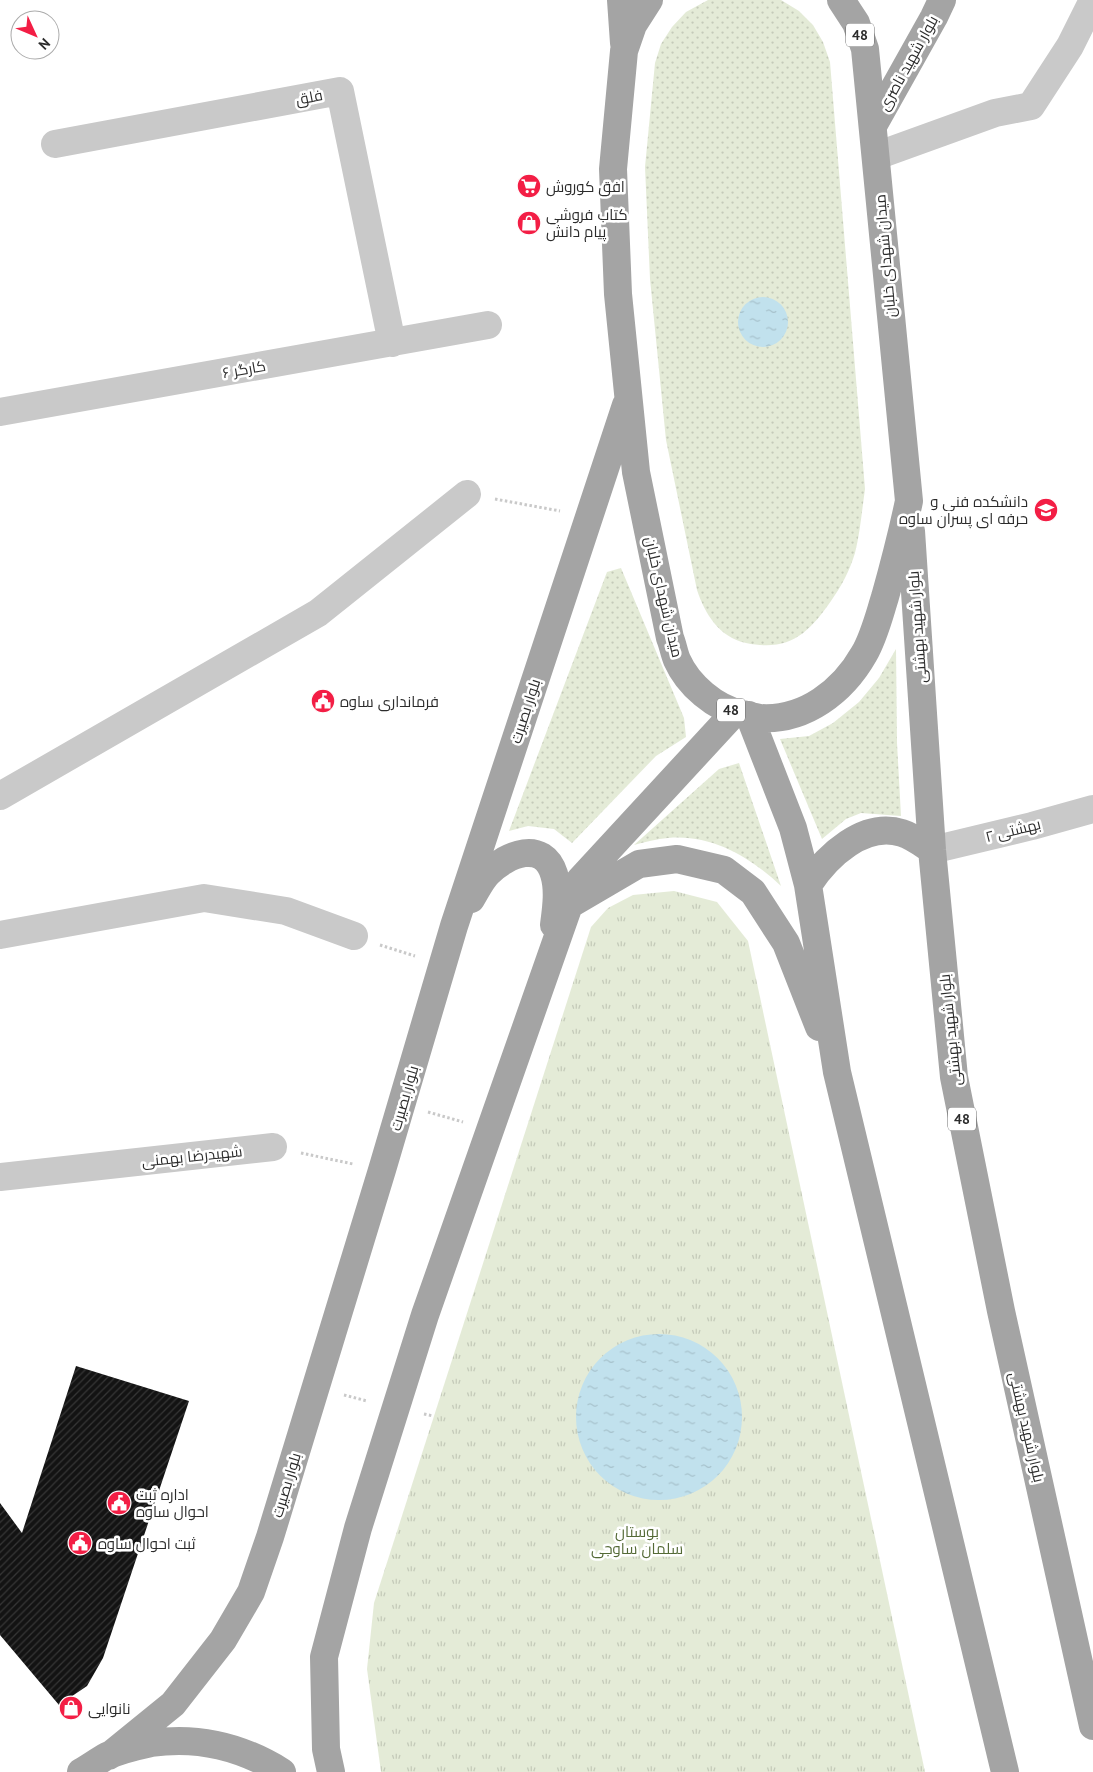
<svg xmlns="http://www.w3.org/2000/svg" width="1093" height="1772" viewBox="0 0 1093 1772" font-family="'PT Sans',Cairo,sans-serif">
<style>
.grass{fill:url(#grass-dots)}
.park{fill:url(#park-tufts)}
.water{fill:url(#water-ripples)}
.building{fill:url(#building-hatch)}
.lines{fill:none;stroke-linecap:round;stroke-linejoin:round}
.path{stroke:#c9c9c9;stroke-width:3;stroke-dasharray:2.5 2.5;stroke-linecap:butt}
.minor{stroke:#c9c9c9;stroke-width:28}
.major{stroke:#a4a4a4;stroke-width:28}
.labels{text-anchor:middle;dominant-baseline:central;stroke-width:5;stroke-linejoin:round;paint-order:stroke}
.shield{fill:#fff;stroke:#6b6b6b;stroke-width:1}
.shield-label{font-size:14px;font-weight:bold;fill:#2c2c2c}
.street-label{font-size:15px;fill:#2c2c2c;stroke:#fff}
.poi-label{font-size:15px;fill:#2c2c2c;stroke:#fff;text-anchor:start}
.park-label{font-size:15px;fill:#546a36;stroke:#fff}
</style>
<defs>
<pattern id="grass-dots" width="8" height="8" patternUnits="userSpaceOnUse" patternTransform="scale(1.25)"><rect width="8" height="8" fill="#e4ebd7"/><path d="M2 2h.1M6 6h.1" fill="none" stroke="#c4cab9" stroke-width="1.8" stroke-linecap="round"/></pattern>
<pattern id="park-tufts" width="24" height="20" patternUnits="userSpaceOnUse" patternTransform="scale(1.25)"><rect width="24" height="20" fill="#e4ebd7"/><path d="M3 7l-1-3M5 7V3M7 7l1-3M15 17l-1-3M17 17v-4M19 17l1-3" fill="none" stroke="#c4cab9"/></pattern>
<pattern id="water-ripples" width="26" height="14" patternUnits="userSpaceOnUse" patternTransform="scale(1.25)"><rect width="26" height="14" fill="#c1e1ed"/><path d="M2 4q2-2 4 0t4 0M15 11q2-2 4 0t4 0" fill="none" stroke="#a6c1cb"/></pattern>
<pattern id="building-hatch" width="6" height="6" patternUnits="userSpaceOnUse" patternTransform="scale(1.25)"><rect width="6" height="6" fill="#131313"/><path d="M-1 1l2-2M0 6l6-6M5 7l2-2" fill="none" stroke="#363636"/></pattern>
</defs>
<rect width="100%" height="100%" fill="#fff"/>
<!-- grass -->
<path class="grass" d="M708,0h73l18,11 14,14 10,17 7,20 35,427c-3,21 -5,44 -10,64 -5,17 -14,34 -24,48 -23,33 -42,51 -85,42 -27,-6 -41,-29 -49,-53l-31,-150 -16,-161 -5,-112 10,-104 6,-19 11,-17 14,-15z
M621,568l63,150 2,19 -30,19 -84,87 -18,-14 -26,-3 -19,5 98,-259z
M896,649l1,94 4,73 -40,-3 -15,6 -24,20 -42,-100 29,-3 24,-13 26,-21 20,-24z
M739,763l42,123c-31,-29 -69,-52 -113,-48 -11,1 -23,4 -34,7l85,-76z"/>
<!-- park -->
<path class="park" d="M674,891l43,11 31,39 177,831h-544l-14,-103 7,-66 217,-676 17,-19 25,-13z"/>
<!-- water -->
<path class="water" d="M738 322a25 25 0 1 1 50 0a25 25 0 1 1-50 0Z
M576 1417a83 83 0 1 1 166 0a83 83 0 1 1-166 0Z"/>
<!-- building -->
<path class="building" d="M76,1366l113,35 -86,257 -16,28 -28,19 -59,-70v-132l22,30z"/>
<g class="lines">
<!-- path -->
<path class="path" d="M495,499l65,12
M380,945l35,11
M428,1112l35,10
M301,1153l52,11
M344,1395l23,6
M424,1414l9,2"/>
<!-- minor -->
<path class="minor" d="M55,144l285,-53 52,252
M876,156l119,-43 36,-7 39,-60 23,-46
M0,412l488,-87
M0,796l318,-183 149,-119
M932,850l100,-24 61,-17
M0,935l204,-37 82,13 68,25
M0,1177l273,-30"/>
<!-- major -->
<path class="major" d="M621,0l3,43
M649,0l-16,25 -9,26 -11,118 5,125 18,178 34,166c3,7 4,15 7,22 11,25 38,48 65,54 6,1 12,3 18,4 45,3 83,-27 104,-64 10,-17 15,-38 21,-57 9,-32 17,-63 24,-96l-44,-452 -9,-26 -15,-23
M873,126l61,-109 8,-17
M911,531l21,319 22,227 47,234 92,415
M749,715l44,113 15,57 29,187 168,700
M808,885c19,-29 56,-64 94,-52 10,3 21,11 30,17
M471,899c5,-8 10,-19 17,-26 19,-19 55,-34 66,1 5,16 2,35 0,51
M569,905l70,-41 38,-5 47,11 29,22 33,51 33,84
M109,1756l64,-52 50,-64 28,-48 19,-55 112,-367 72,-244 172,-521
M81,1772c9,-5 17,-11 26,-16 13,-6 30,-10 44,-13 47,-7 91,4 131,29
M331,1772l-5,-23 -2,-92 34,-129 67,-213 144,-410 11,-25 155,-168"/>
</g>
<!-- icons -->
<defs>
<g id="supermarket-disc" transform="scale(1.25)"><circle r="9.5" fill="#f31e45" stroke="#fff"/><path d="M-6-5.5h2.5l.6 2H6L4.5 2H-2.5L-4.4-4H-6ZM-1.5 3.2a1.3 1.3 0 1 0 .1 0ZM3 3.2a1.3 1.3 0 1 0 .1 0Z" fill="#fff"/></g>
<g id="shop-disc" transform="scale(1.25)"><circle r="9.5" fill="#f31e45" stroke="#fff"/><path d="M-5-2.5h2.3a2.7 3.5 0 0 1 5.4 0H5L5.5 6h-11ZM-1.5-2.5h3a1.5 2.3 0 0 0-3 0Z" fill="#fff"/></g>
<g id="university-disc" transform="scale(1.25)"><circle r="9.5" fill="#f31e45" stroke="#fff"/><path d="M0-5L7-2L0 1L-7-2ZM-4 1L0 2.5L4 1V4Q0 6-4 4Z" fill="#fff"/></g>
<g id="civic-disc" transform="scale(1.25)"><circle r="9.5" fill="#f31e45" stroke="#fff"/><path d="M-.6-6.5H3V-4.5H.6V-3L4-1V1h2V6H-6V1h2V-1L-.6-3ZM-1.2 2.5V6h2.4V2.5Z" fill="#fff"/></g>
</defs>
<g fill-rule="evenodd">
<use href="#supermarket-disc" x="529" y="186"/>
<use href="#shop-disc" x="529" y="223"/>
<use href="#university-disc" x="1046" y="510"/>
<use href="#civic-disc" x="323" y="701"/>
<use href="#civic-disc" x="119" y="1503"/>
<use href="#civic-disc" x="80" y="1543"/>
<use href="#shop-disc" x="71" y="1708"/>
</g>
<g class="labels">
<!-- shield labels -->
<g class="shield">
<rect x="846" y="23.5" width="28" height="23" rx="4"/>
<rect x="717" y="698.5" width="28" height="23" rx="4"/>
<rect x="948" y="1107.5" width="28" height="23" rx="4"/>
</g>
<g class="shield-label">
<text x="860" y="35">48</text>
<text x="731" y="710">48</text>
<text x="962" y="1119">48</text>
</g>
<!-- street labels -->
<g class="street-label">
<text transform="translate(908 63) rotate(-61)">بلوار شهید ناصری</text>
<text transform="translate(309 97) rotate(-11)">فلق</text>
<text transform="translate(885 256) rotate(-95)">میدان شهدای خلبان</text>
<text transform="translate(244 369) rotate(-10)">کارگر ۶</text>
<text transform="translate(664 597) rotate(77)">میدان شهدای خلبان</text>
<text transform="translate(917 627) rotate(-94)">بلوار شهید بهشتی</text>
<text transform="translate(525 711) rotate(-72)">بلوار بصیرت</text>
<text transform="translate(1013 830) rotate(-14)">بهشتی ۲</text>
<text transform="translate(950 1030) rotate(-96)">بلوار شهید بهشتی</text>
<text transform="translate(404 1098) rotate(-74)">بلوار بصیرت</text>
<text transform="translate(192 1156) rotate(-6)">شهیدرضا بهمنی</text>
<text transform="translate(1027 1427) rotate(77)">بلوار شهید بهشتی</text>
<text transform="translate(286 1485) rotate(-73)">بلوار بصیرت</text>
</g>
<!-- poi labels -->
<g class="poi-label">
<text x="546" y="186">افق کوروش</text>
<text x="546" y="214">کتاب فروشی<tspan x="546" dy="17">پیام دانش</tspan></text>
<text x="1028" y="501" text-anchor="end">دانشکده فنی و<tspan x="1028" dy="17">حرفه ای پسران ساوه</tspan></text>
<text x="340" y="701">فرمانداری ساوه</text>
<text x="136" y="1494">اداره ثبت<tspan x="136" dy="17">احوال ساوه</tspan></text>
<text x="98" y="1543">ثبت احوال ساوه</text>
<text x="88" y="1708">نانوایی</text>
</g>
<!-- park labels -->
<g class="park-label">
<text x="637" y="1531">بوستان<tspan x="637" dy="17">سلمان ساوجی</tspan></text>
</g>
</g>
<!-- north arrow -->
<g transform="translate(35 35) rotate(134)"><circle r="24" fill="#ffffff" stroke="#ababab"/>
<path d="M0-4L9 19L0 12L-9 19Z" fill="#f31e45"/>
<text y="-8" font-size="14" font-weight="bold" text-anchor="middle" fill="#2c2c2c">N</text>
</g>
</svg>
